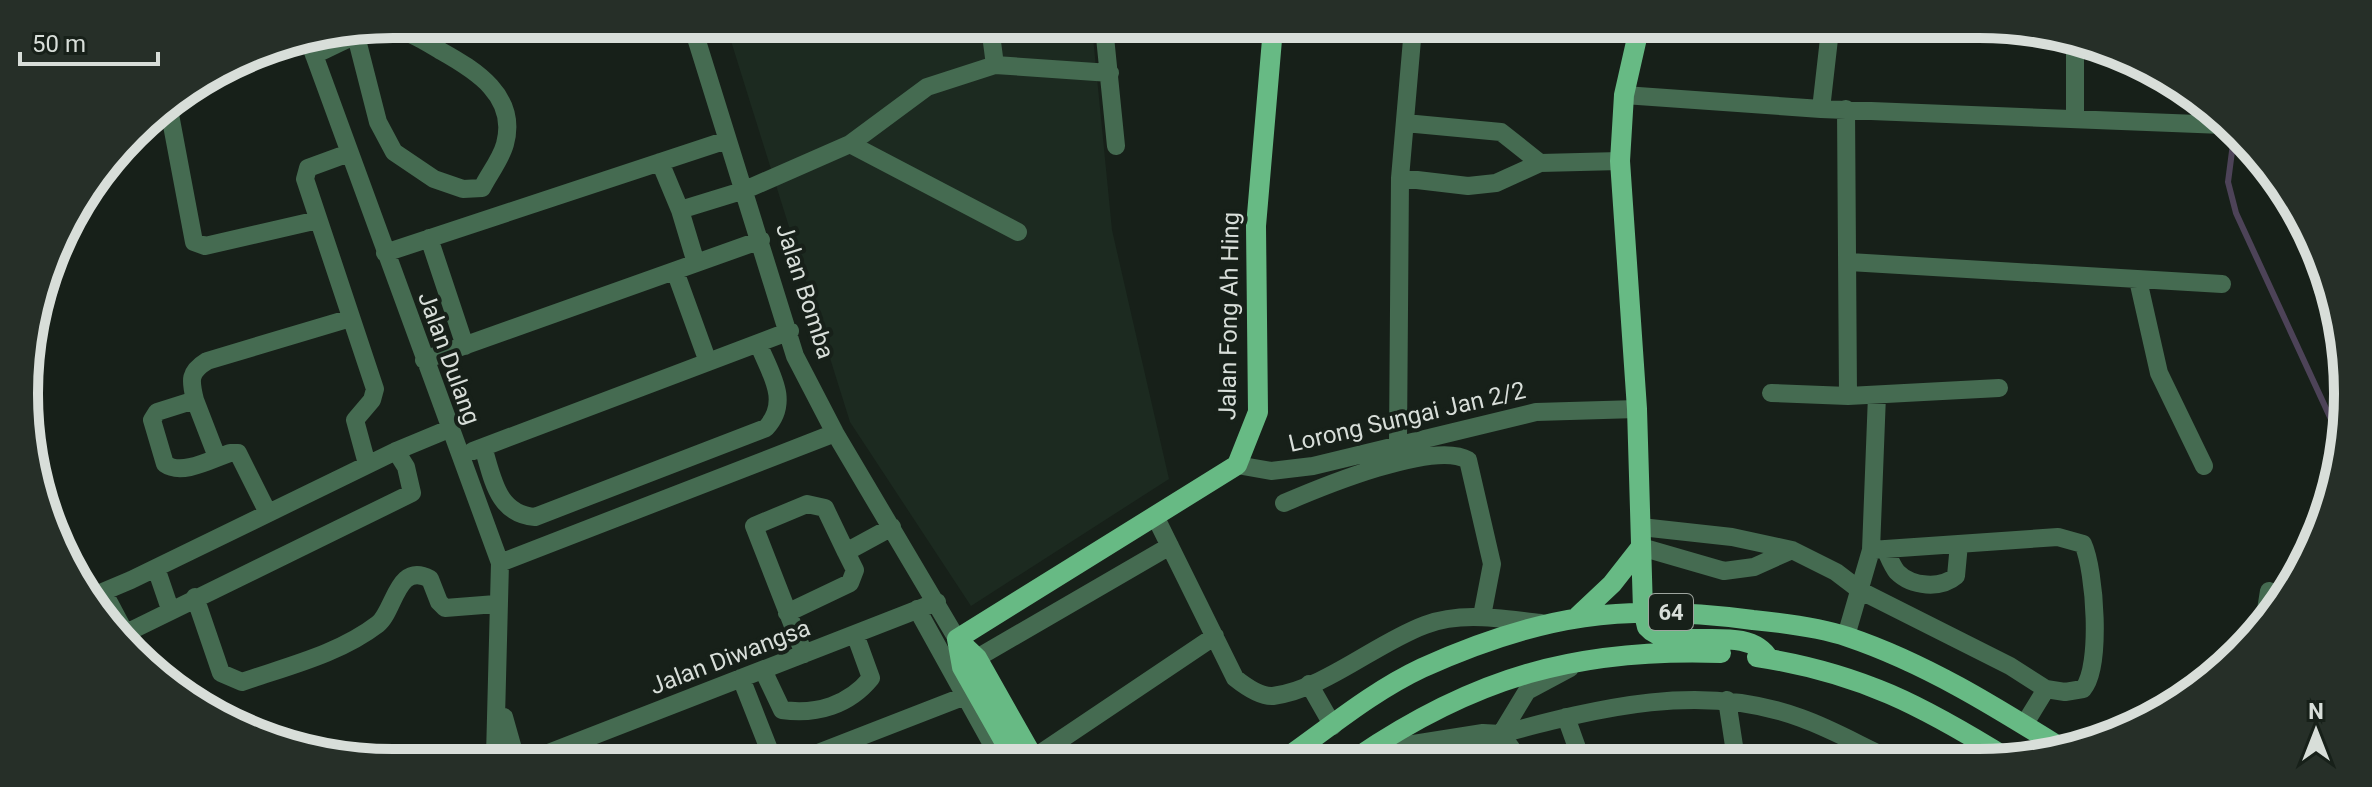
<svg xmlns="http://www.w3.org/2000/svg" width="2372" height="787" viewBox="0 0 2372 787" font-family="Roboto,sans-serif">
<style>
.built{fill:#1c2a20}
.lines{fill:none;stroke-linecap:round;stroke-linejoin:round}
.stream{stroke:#4d4358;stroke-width:6}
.minor{stroke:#456b51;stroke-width:18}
.major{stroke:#67ba84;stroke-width:20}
.labels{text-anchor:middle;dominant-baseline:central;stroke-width:8;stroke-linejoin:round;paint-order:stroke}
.shield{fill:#172019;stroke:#9ea59f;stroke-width:2}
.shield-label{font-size:22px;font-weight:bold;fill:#d8ded9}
.street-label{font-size:24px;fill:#d8ded9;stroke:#172019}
.rim{fill:none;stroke:#d8ded9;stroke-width:10}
</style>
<rect width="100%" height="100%" fill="#172019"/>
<!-- built -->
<path class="built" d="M726,25l366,2 20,203 57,249 -198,127 -121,-184z"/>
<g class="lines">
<!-- stream -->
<path class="stream" d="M2234,136l-6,46 8,31 105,228
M29,380l50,-172"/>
<!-- minor -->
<path class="minor" d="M692,25l103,331 40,77 122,206
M990,27l5,38 115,8
M1104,27l12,119
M309,41l191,522 -5,193
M2075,41v77
M314,55c21,-9 46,-25 70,-26 21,-1 39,11 57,22 34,19 77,45 64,93 -4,15 -16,30 -23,44l-19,1 -29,-10 -40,-27 -16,-30 -22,-86 2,-5
M1624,95l197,14 402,16
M168,104l26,138 11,4 113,-26
M1821,109l9,-79
M1846,109l2,287 151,-8
M1405,123l96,9 39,31
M850,144l168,88
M349,153l-41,15 -3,11 70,210 -3,11 -17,20 12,44
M660,162l20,48
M1400,178l68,8 28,-3 44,-20 80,-2
M429,238l36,108
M385,253l342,-113
M1849,262l373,22
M696,263l-16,-53 65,-20 105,-46 77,-57 68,-22
M2319,270l4,20 12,17
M675,271l33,91
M2138,280l21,93 45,93
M424,360l337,-120
M1771,393l77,3
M195,400l22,57
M1398,442l2,-264 13,-150
M483,447c10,32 14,67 52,70l231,-89c25,-27 4,-55 -8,-85
M473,451l317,-120
M1237,465l34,6 42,-5 223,-54 101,-3
M1284,503c37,-16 150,-63 184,-43l24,104 -10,52
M268,513l-30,-60h-8c-18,6 -48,23 -65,11l-13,-44 5,-8 38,-12c-5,-20 -6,-28 12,-39l144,-43
M1155,516l80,162c10,8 25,19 38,18 52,-7 103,-53 152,-71 37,-14 77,-6 116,-2
M1641,527l91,10 60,13 44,22 25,19 149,75 36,23 19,3 18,-3c19,-22 12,-119 0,-145l-25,-7 -187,13
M1641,547l83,24 30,-4 38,-17
M1885,549c3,6 7,17 12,23 15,15 44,17 59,4l3,-32
M500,563l335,-130
M156,568l14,41
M104,593l26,49
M195,597l26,76 21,9c46,-16 97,-28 136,-58 17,-14 19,-63 52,-45l9,23 6,6 51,-4
M86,599l45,-19 265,-129 53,-22
M917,609l82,148
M787,613l63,-30 5,-13 -9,-18 46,-25
M2264,623l5,-32
M122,635l290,-142 -6,-26 -10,-16
M1846,636l25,-86 6,-155
M804,654l-50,-128 53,-22 18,4 21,44
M977,658l193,-112
M763,670l19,40c35,5 67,-5 89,-32l-16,-44
M741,678l31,79
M1309,684l24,42
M1727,700l9,59
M504,717l11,39
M1566,717l15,42
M2024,725l22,-36
M1501,734l18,25
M1369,751l114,-18 18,1c98,-26 201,-53 300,-16 31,11 60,28 89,41
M541,756l396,-154
M808,757l157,-61
M1035,757l180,-121
M1461,758l40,-24 26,-43 43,-23"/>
<!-- major -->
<path class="major" d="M1639,29l-15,66 -4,66 17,248 6,201 4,17c24,28 100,-7 122,32
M1578,616l34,-32 29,-37
M957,639l280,-174 21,-53 -2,-186 17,-198
M957,639l20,19 56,99
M957,639l5,28 51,90
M1757,657c104,16 166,49 253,103
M1286,758c44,-31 87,-67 136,-90 120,-54 201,-65 331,-48 31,3 65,7 95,17 77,26 146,69 215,112
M1356,758c119,-81 221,-110 365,-105"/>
</g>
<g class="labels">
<!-- shield labels -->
<rect class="shield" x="1649" y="594" width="44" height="36" rx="6"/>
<g class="shield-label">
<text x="1671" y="612">64</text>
</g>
<!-- street labels -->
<g class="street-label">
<text transform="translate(805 291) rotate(72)">Jalan Bomba</text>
<text transform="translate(1229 316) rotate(-89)">Jalan Fong Ah Hing</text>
<text transform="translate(449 358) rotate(70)">Jalan Dulang</text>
<text transform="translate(1407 417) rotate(-13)">Lorong Sungai Jan 2/2</text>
<text transform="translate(730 657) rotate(-21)">Jalan Diwangsa</text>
</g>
</g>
<!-- crop -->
<path d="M0 0H2372V787H0ZM393 38H1979A355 355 0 0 1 2334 393V394A355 355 0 0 1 1979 749H393A355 355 0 0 1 38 394V393A355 355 0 0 1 393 38Z" fill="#262f28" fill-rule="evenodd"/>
<path class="rim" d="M393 38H1979A355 355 0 0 1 2334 393V394A355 355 0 0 1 1979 749H393A355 355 0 0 1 38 394V393A355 355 0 0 1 393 38Z"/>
<!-- north arrow -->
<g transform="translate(2316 731)" stroke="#172019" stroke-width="6" paint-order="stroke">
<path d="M0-6L14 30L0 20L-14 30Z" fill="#d8ded9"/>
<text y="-12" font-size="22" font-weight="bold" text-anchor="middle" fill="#d8ded9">N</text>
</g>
<!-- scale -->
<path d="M20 52v12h138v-12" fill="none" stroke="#d8ded9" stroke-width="4"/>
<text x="32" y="52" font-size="24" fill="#d8ded9" stroke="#172019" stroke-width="6" paint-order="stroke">50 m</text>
</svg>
